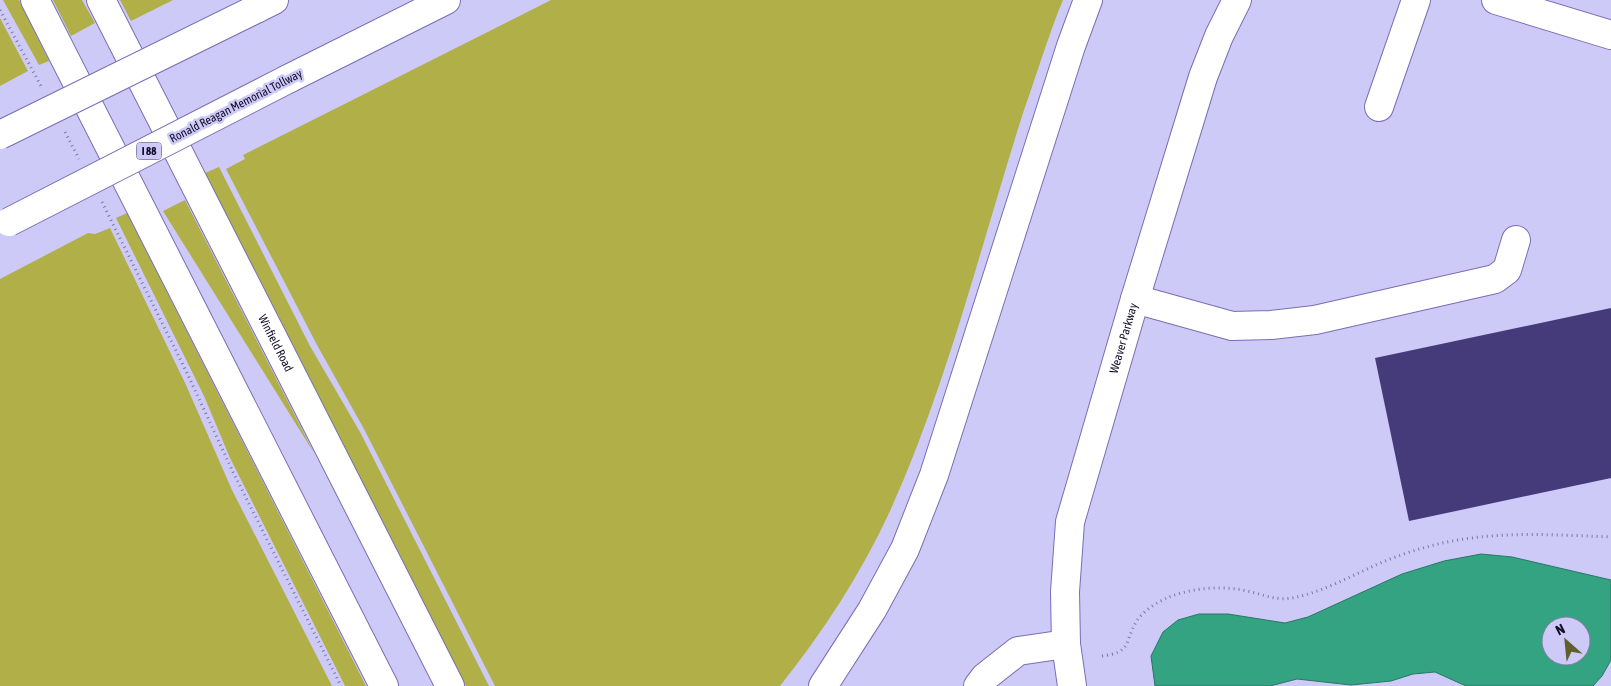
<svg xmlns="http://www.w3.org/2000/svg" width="1611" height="686" viewBox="0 0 1611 686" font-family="'Asap Condensed',sans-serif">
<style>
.green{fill:#b1b048}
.water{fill:#33a381;stroke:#297666;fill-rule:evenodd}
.building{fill:#453a7a}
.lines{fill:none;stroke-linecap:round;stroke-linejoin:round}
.minor-casing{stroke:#786fb5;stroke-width:30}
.major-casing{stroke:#786fb5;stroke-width:30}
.highway-casing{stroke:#786fb5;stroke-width:30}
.path{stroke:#7c789d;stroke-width:3;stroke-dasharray:1 4;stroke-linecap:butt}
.minor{stroke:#fff;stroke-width:28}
.major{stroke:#fff;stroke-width:28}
.highway{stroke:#fff;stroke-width:28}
.highway-bridge-casing{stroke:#786fb5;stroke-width:30;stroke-linecap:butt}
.highway-bridge{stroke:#fff;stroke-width:28}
.labels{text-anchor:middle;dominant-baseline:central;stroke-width:5;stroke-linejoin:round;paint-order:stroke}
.shield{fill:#cdcaf7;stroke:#4a4666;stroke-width:1}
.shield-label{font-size:11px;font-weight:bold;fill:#120d28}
.street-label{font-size:12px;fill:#120d28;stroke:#cdcaf7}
</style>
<rect width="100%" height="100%" fill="#cdcaf7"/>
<!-- green -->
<path class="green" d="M3,0h16l30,61 -10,4z
M53,0h29l13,23 -24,13z
M120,0h53l-42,21z
M551,0h512c-15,36 -26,74 -39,110 -43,134 -76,273 -134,401 -29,63 -67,121 -110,175h-285l-131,-257 -47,-84 -91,-176 19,-10 -2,-4z
M0,18l28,53 -28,15z
M219,167l91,179 50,86 129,254h-23l-261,-513z
M185,200l129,253 -151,-242z
M127,213l239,473h-21l-115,-228 -26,-62 -88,-178z
M110,228l76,157 46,105 100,196h-332v-407l88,-46 7,1z"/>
<!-- water -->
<path class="water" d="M1481,554l31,3 99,23v80l-9,16 -9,10h-127l-31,-14 -22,2 -22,7 -40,4 -54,-6 -27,7h-115l-4,-30 12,-24 15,-12 21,-6h29l57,9 23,-6 94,-43 42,-13zM1551,626h30v30h-30z"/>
<!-- building -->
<path class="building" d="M1611,308v170l-202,43 -34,-163z"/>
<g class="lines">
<!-- minor casing -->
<g class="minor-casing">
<g id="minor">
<path d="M1496,0l115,35"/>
<path d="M1379,107l37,-107"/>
<path d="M1135,299l97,27 39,-1 44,-5 180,-41 12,-9 9,-30"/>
<path d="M978,686l7,-9 33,-26 48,-7"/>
<path id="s1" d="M1072,686l-6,-42 -1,-52 5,-70 65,-223 68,-222 16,-41 18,-36"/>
</g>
</g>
<!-- major casing -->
<g class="major-casing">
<g id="major">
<path d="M35,0l349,686"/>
<path id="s2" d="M101,0l349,686"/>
</g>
</g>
<!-- highway casing -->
<g class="highway-casing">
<path id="highway" d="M256,9l18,-9
M288,79l158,-79
M823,686l49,-76 33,-61 29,-74 137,-429 17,-46"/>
</g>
<!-- path -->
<path class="path" d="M0,10l41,76
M65,132l14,27
M102,202l85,171 46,99 108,214
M1102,656c30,-4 22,-13 34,-34 6,-10 21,-20 33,-25 24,-9 53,-12 78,-6 15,3 29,10 45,7 38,-7 73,-31 109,-43 72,-26 135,-21 210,-18"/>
<!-- minor -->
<use href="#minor" class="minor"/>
<!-- major -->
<use href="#major" class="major"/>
<!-- highway -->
<use href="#highway" class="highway"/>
<!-- highway-bridge casing -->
<g class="highway-bridge-casing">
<path id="highway-bridge" d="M0,135l256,-126
M9,222l279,-143"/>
</g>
<!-- highway-bridge -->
<use href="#highway-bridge" class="highway-bridge"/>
</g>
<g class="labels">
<!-- shield labels -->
<rect class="shield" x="136.5" y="142.5" width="25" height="17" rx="4"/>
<g class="shield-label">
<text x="149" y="151">I 88</text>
</g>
<!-- street labels -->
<g class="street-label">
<text transform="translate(236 106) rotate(-27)">Ronald Reagan Memorial Tollway</text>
<text stroke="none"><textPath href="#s1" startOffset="356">Weaver Parkway</textPath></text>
<text stroke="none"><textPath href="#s2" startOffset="385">Winfield Road</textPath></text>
</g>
</g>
<!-- north arrow -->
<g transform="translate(1566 641) rotate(333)"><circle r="24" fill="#cdcaf7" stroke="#827ea4"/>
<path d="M0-4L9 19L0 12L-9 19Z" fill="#5f5f2c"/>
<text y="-8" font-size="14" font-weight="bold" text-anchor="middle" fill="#120d28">N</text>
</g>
</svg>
